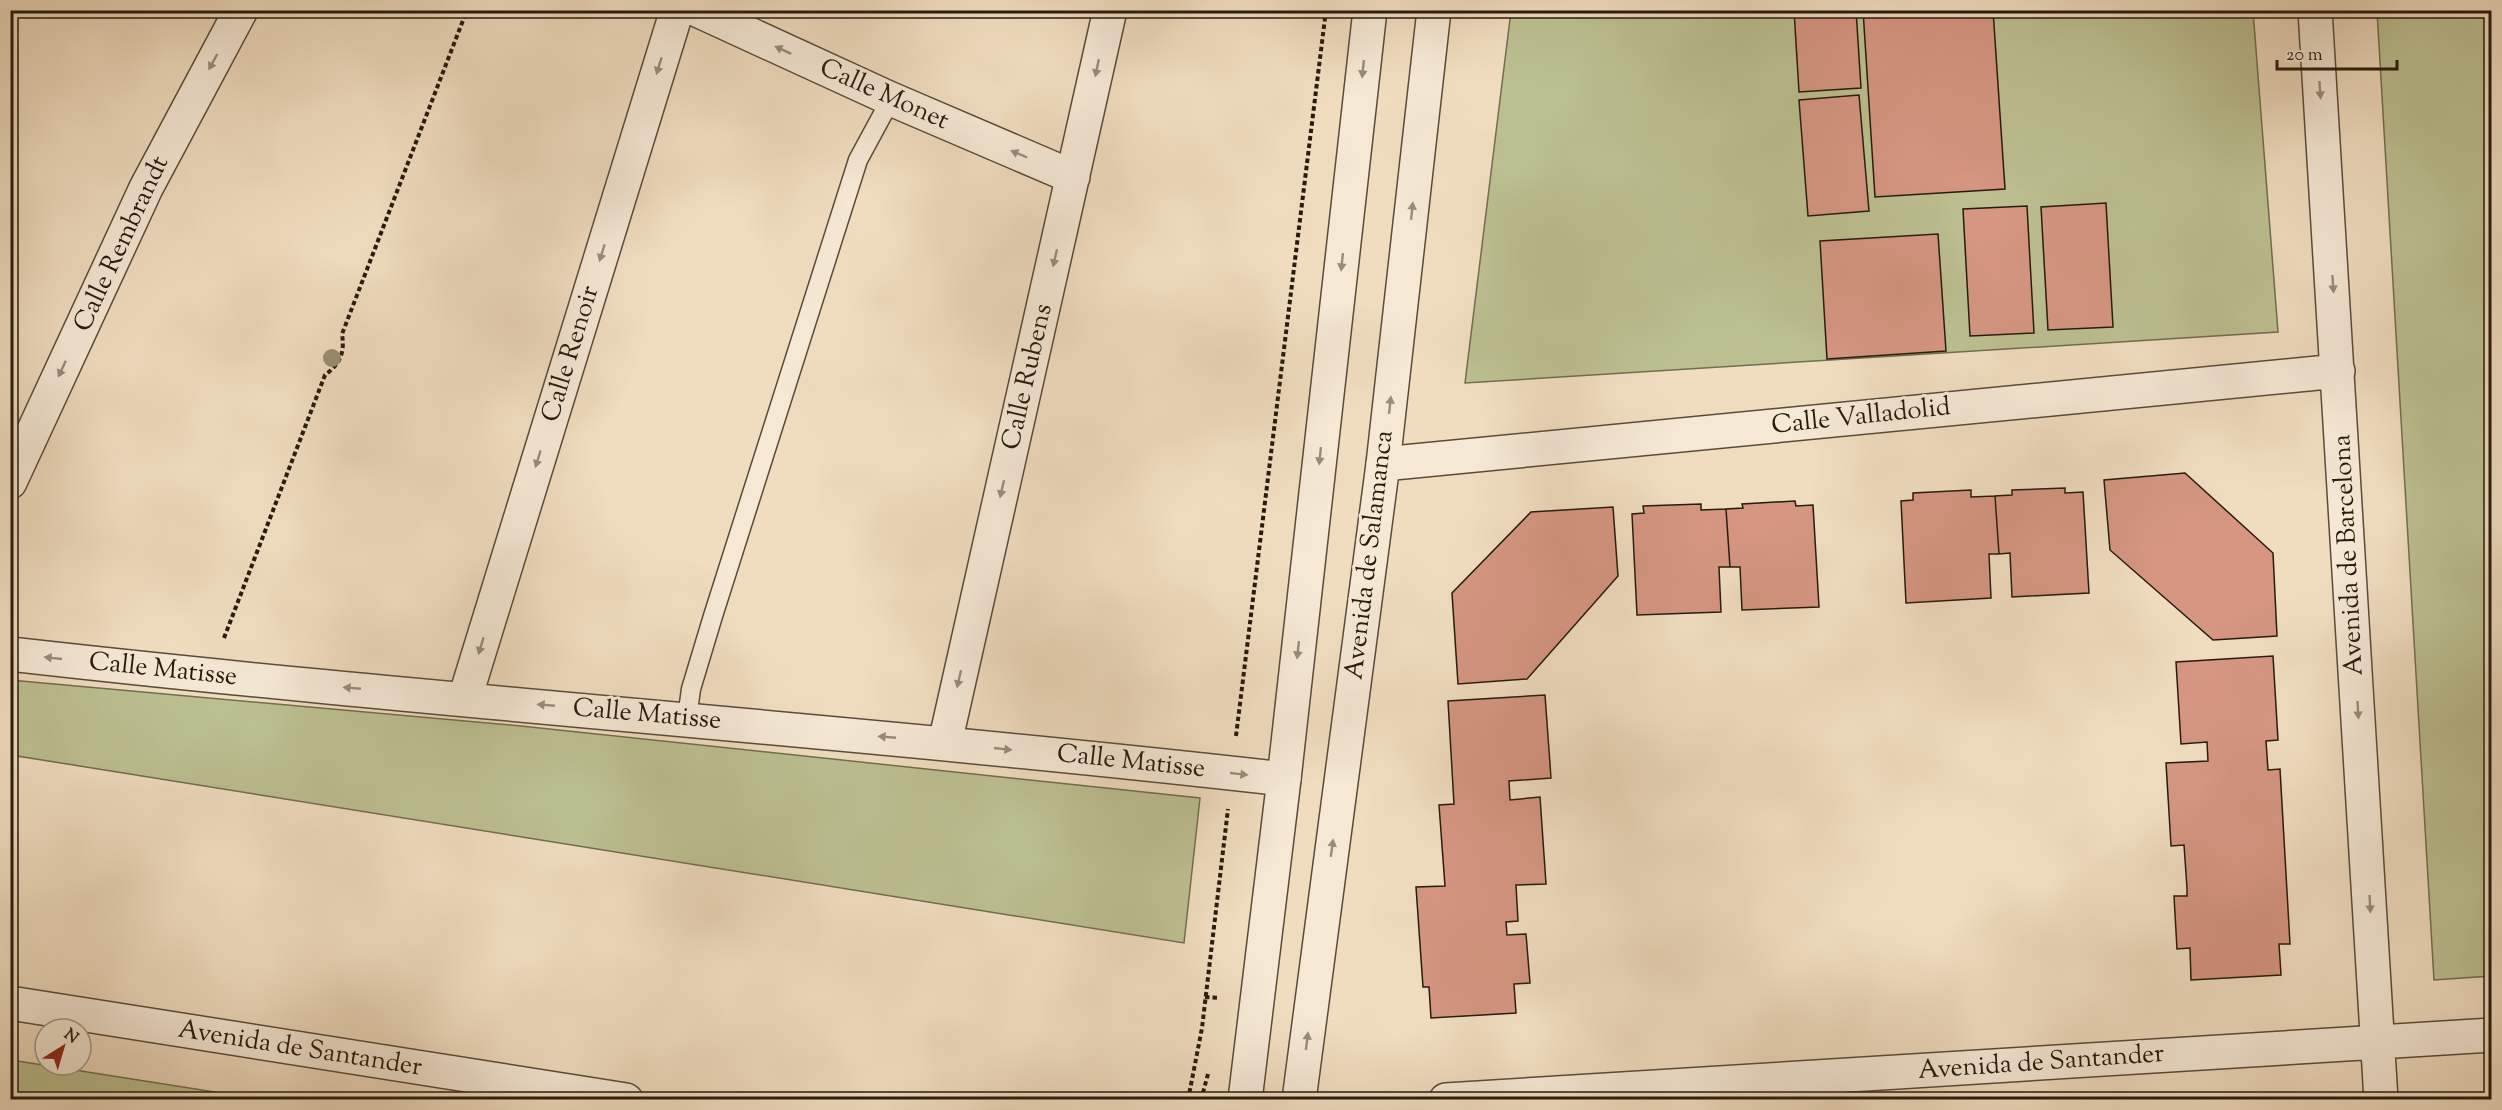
<svg xmlns="http://www.w3.org/2000/svg" width="2502" height="1110" viewBox="0 0 2502 1110" font-family="'Sorts Mill Goudy',serif">
<style>
.green{fill:#bcc091;stroke:#716e4e;stroke-width:1.5}
.building{fill:#d69682;stroke:#261b0c;stroke-width:1.5}
.lines{fill:none;stroke-linecap:round;stroke-linejoin:round}
.service-casing{stroke:#584c39;stroke-width:21}
.minor-casing{stroke:#584c39;stroke-width:36}
.tertiary-casing{stroke:#584c39;stroke-width:36}
.path{stroke:#261b0c;stroke-width:4;stroke-dasharray:4.5 3;stroke-linecap:butt}
.service{stroke:#f5e9d6;stroke-width:18}
.minor{stroke:#f5e9d6;stroke-width:33}
.tertiary{stroke:#f5e9d6;stroke-width:33}
.tree{fill:#9a8e73}
.oneway{fill:#988c7b}
.labels{text-anchor:middle;dominant-baseline:central;stroke-width:6;stroke-linejoin:round;paint-order:stroke}
.street-label{font-size:26px;fill:#261b0c;stroke:#f5e9d6}
</style>
<rect width="100%" height="100%" fill="#f0ddc0"/>
<filter id="stains"><feTurbulence type="fractalNoise" baseFrequency=".00333" numOctaves="4"/><feColorMatrix values="0 0 0 0 .2 0 0 0 0 .09 0 0 0 0 .02 0 0 0 .5 -.17"/></filter>
<radialGradient id="worn" r=".72"><stop offset=".6" stop-color="#630" stop-opacity="0"/><stop offset="1" stop-color="#630" stop-opacity=".3"/></radialGradient>
<!-- green -->
<path class="green" d="M1511,11h742l25,321 -813,51z
M2377,11h114v965l-57,4z
M10,680l511,46 679,72 -16,145 -1173,-188z
M11,1060l248,39h-248z"/>
<!-- building -->
<path class="building" d="M1794,10h62l5,78 -62,4z
M1863,10h130l12,179 -130,8z
M1859,95l10,116 -61,5 -9,-116z
M2106,203l7,124 -65,3 -7,-123z
M2027,206l7,127 -64,3 -7,-127z
M1938,234l8,117 -119,8 -7,-118z
M2185,473l88,80 4,83 -64,4 -103,-90 -6,-70z
M2065,488v5l18,-1 6,101 -77,4 -2,-44 -11,1 -4,-58 17,-1v-5z
M1971,490v7l24,-1 4,58h-10l2,44 -85,5 -5,-102 12,-1v-7z
M1795,501l1,5 17,-1 6,102 -77,3 -2,-43h-10l-4,-58 17,-1 -1,-4z
M1701,504v6l25,-1 4,58h-11l2,45 -84,3 -5,-101 12,-1 -1,-7z
M1613,507l5,69 -91,103 -69,5 -6,-91 79,-81z
M2273,656l5,84 -12,1 2,29 12,-1 10,175h-11l2,31 -90,5 -1,-32 -13,1 -3,-53h13v-8l-3,-43 -13,1 -5,-83 42,-2 -1,-19 -26,2 -5,-82z
M1545,695l6,83 -42,3 1,19 30,-3 6,87 -30,1 2,36 -12,1 1,13 19,-1 4,49 -16,1 2,29 -85,5 -2,-31h-6l-7,-100 29,-1 -6,-81 15,-1 -6,-103z"/>
<g class="lines">
<!-- service casing -->
<g class="service-casing">
<path id="service" d="M687,718l4,-29 22,-73 145,-456 33,-61"/>
</g>
<!-- minor casing -->
<g class="minor-casing">
<path id="minor" d="M697,10l194,89 182,78
M2315,10l66,1090
M1383,464l955,-93
M10,482l136,-294 95,-178
M10,654c424,48 850,77 1274,125
M465,698l212,-688
M945,743l165,-733
M10,1003l616,97
M1446,1100l1046,-65"/>
</g>
<!-- tertiary casing -->
<g class="tertiary-casing">
<path id="tertiary" d="M1245,1100l39,-321 86,-769
M1299,1100l84,-636 51,-454"/>
</g>
<!-- path -->
<path class="path" d="M224,638l101,-263c15,-11 20,-22 17,-41l125,-324
M1236,736l90,-726
M1205,997l15,1
M1188,1100l14,-72 26,-219
M1201,1100l7,-26"/>
<!-- service -->
<use href="#service" class="service"/>
<!-- minor -->
<use href="#minor" class="minor"/>
<!-- tertiary -->
<use href="#tertiary" class="tertiary"/>
</g>
<!-- trees -->
<circle class="tree" cx="332" cy="358" r="9"/>
<!-- one-way arrows -->
<defs><path id="oneway-solid" d="M-6-.8H1V-3.2L6.5 0L1 3.2V.8H-6Z" transform="scale(1.5)"/></defs>
<g class="oneway">
<use href="#oneway-solid" transform="translate(783 50) rotate(-155)"/>
<use href="#oneway-solid" transform="translate(213 62) rotate(118)"/>
<use href="#oneway-solid" transform="translate(659 66) rotate(107)"/>
<use href="#oneway-solid" transform="translate(1097 68) rotate(102)"/>
<use href="#oneway-solid" transform="translate(1363 69) rotate(96)"/>
<use href="#oneway-solid" transform="translate(2320 90) rotate(86)"/>
<use href="#oneway-solid" transform="translate(1019 154) rotate(-157)"/>
<use href="#oneway-solid" transform="translate(1412 211) rotate(-84)"/>
<use href="#oneway-solid" transform="translate(602 253) rotate(107)"/>
<use href="#oneway-solid" transform="translate(1055 258) rotate(103)"/>
<use href="#oneway-solid" transform="translate(1342 262) rotate(96)"/>
<use href="#oneway-solid" transform="translate(2333 284) rotate(86)"/>
<use href="#oneway-solid" transform="translate(62 369) rotate(115)"/>
<use href="#oneway-solid" transform="translate(1390 405) rotate(-84)"/>
<use href="#oneway-solid" transform="translate(1320 456) rotate(96)"/>
<use href="#oneway-solid" transform="translate(538 459) rotate(107)"/>
<use href="#oneway-solid" transform="translate(1002 489) rotate(103)"/>
<use href="#oneway-solid" transform="translate(481 646) rotate(107)"/>
<use href="#oneway-solid" transform="translate(1298 650) rotate(96)"/>
<use href="#oneway-solid" transform="translate(53 658) rotate(-174)"/>
<use href="#oneway-solid" transform="translate(959 679) rotate(103)"/>
<use href="#oneway-solid" transform="translate(352 688) rotate(-175)"/>
<use href="#oneway-solid" transform="translate(546 705) rotate(-175)"/>
<use href="#oneway-solid" transform="translate(2358 710) rotate(87)"/>
<use href="#oneway-solid" transform="translate(887 737) rotate(-175)"/>
<use href="#oneway-solid" transform="translate(1003 749) rotate(6)"/>
<use href="#oneway-solid" transform="translate(1239 774) rotate(6)"/>
<use href="#oneway-solid" transform="translate(1332 848) rotate(-82)"/>
<use href="#oneway-solid" transform="translate(2370 904) rotate(87)"/>
<use href="#oneway-solid" transform="translate(1307 1041) rotate(-83)"/>
</g>
<g class="labels">
<!-- street labels -->
<g class="street-label">
<text transform="translate(884 95) rotate(24)">Calle Monet</text>
<text transform="translate(122 244) rotate(-65)">Calle Rembrandt</text>
<text transform="translate(571 354) rotate(-73)">Calle Renoir</text>
<text transform="translate(1028 377) rotate(-77)">Calle Rubens</text>
<text transform="translate(1861 417) rotate(-6)">Calle Valladolid</text>
<text transform="translate(1370 555) rotate(-83)">Avenida de Salamanca</text>
<text transform="translate(2349 555) rotate(-93)">Avenida de Barcelona</text>
<text transform="translate(163 670) rotate(6)">Calle Matisse</text>
<text transform="translate(647 715) rotate(5)">Calle Matisse</text>
<text transform="translate(1131 762) rotate(6)">Calle Matisse</text>
<text transform="translate(300 1049) rotate(9)">Avenida de Santander</text>
<text transform="translate(2041 1063) rotate(-4)">Avenida de Santander</text>
</g>
</g>
<!-- margin -->
<rect width="2502" height="1110" fill="none" stroke="#f0ddc0" stroke-width="36"/>
<rect x="12" y="12" width="2478" height="1086" fill="none" stroke="#261b0c" stroke-width="3"/>
<rect x="18" y="18" width="2466" height="1074" fill="none" stroke="#261b0c" stroke-width="1.5"/>
<!-- north arrow -->
<g transform="translate(63 1047) rotate(37)"><circle r="28" fill="#f5e9d6" stroke="#a29785" stroke-width="1.5"/>
<path d="M0-4.5L10 22L0 15L-10 22Z" fill="#8f2418"/>
<text y="-9" font-size="16" font-weight="bold" text-anchor="middle" fill="#261b0c">N</text>
</g>
<!-- scale -->
<path d="M2277 60v9h120v-9" fill="none" stroke="#261b0c" stroke-width="3"/>
<text x="2286" y="60" font-size="18" fill="#261b0c" stroke="#f5e9d6" stroke-width="4.5" paint-order="stroke">20 m</text>
<rect width="100%" height="100%" filter="url(#stains)"/>
<rect width="100%" height="100%" fill="url(#worn)"/>
</svg>
